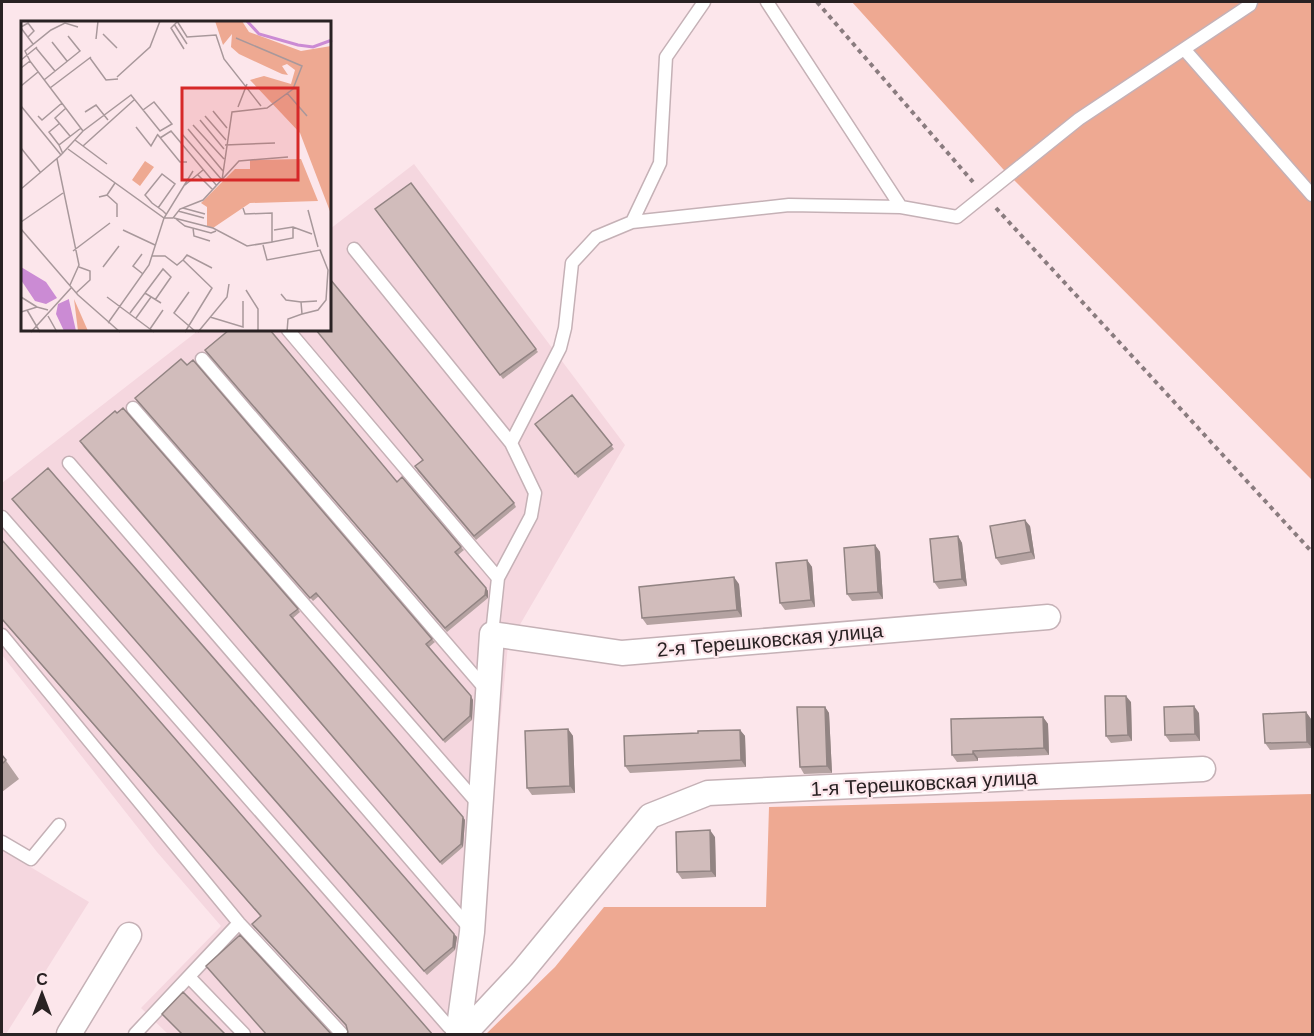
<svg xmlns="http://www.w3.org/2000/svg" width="1314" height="1036" viewBox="0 0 1314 1036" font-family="Helvetica,sans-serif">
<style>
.built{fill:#f5d7df}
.green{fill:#eea992}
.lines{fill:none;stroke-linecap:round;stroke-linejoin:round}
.lane-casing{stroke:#c5b1b6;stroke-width:15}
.street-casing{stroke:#c5b1b6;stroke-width:27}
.path{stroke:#8a7c7f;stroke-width:4;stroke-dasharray:4.5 4.5;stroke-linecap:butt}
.lane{stroke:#fff;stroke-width:12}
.street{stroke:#fff;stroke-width:24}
.wall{fill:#b4a2a1}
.shaded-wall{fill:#928483}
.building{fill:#d1bcbb;stroke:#928483;stroke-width:1.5}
.labels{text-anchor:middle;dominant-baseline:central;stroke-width:4.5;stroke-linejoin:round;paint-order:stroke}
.street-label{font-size:20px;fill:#292223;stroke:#fce6eb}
.inset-river{fill:none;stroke:#cb8bd4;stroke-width:3}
.inset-road{fill:none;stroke:#a8989b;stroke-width:1.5}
.view{fill:#d62828;fill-opacity:0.15;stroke:#d62828;stroke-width:3}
.inset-edge{fill:none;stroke:#292223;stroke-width:3}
</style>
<rect width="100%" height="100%" fill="#fce6eb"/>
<!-- built -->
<path class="built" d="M414,164l211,281 -117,200 -33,331 -27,58h-280l-27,-26 80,-82 -64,-74 -155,-197v-172l197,-153h131v-101z
M2,850l87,52 -83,132h-4z"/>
<!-- green -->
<path class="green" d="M852,2h460v478l-309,-311z
M1312,794v240h-826l69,-67 49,-60h162l3,-100z"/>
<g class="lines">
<!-- lane casing -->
<g class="lane-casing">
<path id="lane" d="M767,2l134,205
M1184,49l128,146
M632,222l28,-59 6,-106 38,-55
M354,249l157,194
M288,330l210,248
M202,359l286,333
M133,408l347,398
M69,463l403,468
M2,517l447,510 10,3
M492,634l6,-56 33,-62 4,-23 -24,-50 49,-95 5,-20 7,-65 24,-26 36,-15 157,-17 112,2 56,10 122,-98 171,-114 1,-3
M2,635l237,288 103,111
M2,842l29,17 28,-34
M189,977l55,57
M135,1034l104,-111"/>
</g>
<!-- street casing -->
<g class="street-casing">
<path id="street" d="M69,1034l60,-99
M458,1034l14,-102 20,-298 130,19 426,-36
M464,1034l57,-61 129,-157 58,-23 495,-24"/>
</g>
<!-- path -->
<path class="path" d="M817,2l156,180
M996,208l316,344"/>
<!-- lane -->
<use href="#lane" class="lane"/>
<!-- street -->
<use href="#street" class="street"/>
</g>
<!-- wall -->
<path class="wall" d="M411,183l127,169 -35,27 -128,-170z
M208,353l253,194 3,3 -6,5 30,36v7l-41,34z
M572,395l42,54 -36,29 -43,-54z
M135,398l297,241 3,3 -6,5 44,53 -1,20 -27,23 -126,-147 -6,5z
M82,445l216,164 2,3 -7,6 172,202 -2,27 -21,18z
M417,470l97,33 2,4 -40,33z
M15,502l442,435 -2,13 -28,25z
M1030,526l5,33 -34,6 -5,-7z
M958,536l4,7 5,43 -28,3 -5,-7z
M2,540l431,495 -85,-3 -2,-6 -91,-98 -3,-4 9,-7 -259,-297z
M875,545l5,7 3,47 -31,2 -5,-7z
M807,560l5,7 3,40 -30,3 -5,-7z
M739,584l3,33 -95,8 -5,-7z
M1131,702l1,39 -21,2 -5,-7z
M825,707l4,6 3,60 -28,1 -4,-7z
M1306,712l5,7 1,29 -42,2 -5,-7z
M1199,713l1,28 -30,1 -5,-7z
M1043,717l5,7 1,31 -71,3v3l-21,1 -5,-7z
M568,729l5,7 2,57 -43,2 -5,-7z
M740,730l5,6 1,31 -116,6 -5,-7 73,-33z
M2,755l17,24 -17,13z
M715,837l1,40 -34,2 -5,-7z"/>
<!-- shaded-wall -->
<path class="shaded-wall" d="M1025,520l5,6 5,33 -4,-7z
M958,536l4,7 5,43 -5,-7z
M875,545l5,7 3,47 -5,-7z
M807,560l5,7 3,40 -4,-7z
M734,577l5,7 3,33 -5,-7z
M486,588l2,3v7l-3,-3z
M471,696l2,4 -1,20 -2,-4z
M1126,696l5,6 1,39 -4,-6z
M1194,706l5,7 1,28 -5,-7z
M825,707l4,6 3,60 -5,-7z
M1306,712l5,7 1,29 -5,-6z
M1043,717l5,7 1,31 -5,-7z
M568,729l5,7 2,57 -5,-7z
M740,730l5,6 1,31 -5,-7z
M973,751l5,7v3l-5,-7z
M463,817l2,3 -2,27 -2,-3z
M710,830l5,7 1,40 -5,-6z
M454,934l3,3 -2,13 -2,-3z"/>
<!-- building -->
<path class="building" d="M411,183l125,166 -36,26 -125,-166z
M330,279l184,224 -40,33 -59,-70 8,-6 -107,-130h14z
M229,330h41l127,152 5,-5 59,70 -6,5 31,36 -1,7 -40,33 -240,-278z
M181,359l6,6 6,-5 239,279 -6,5 45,52 -1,20 -27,24 -127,-147 -6,5 -175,-200z
M572,395l40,50 -37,29 -40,-50z
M123,408l175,201 -8,6 173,202 -2,27 -21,18 -360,-421 35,-30 2,2z
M48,468l406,466 -1,13 -29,24 -412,-472z
M1025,520l6,32 -35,6 -6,-32z
M958,536l4,43 -28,3 -4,-43z
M2,540l431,495h-87l2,-3 -2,-7 -94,-101 9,-8 -259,-297z
M875,545l3,47 -31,2 -3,-46z
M807,560l4,40 -31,3 -4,-40z
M734,577l3,33 -95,8 -3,-31z
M1105,696h21l2,39 -22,1z
M1194,706l1,28 -30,1 -1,-28z
M797,707h28l2,59 -27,1z
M1306,712l1,30 -42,1 -2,-29z
M1043,717l1,31 -71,3v3l-21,1 -1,-36z
M568,729l2,57 -43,2 -2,-57z
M740,730l1,30 -116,6 -1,-30 74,-3v-2z
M2,755l4,5 -4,4z
M710,830l1,41 -34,1 -1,-40z
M240,935l92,100h-65l-61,-69z
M183,992l43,43h-43l-21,-21z"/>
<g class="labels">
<!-- street labels -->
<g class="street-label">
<text transform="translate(770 640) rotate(-5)">2-я Терешковская улица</text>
<text transform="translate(924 783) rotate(-3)">1-я Терешковская улица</text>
</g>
</g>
<!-- overview -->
<g transform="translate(21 21)">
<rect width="310" height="310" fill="#fce6eb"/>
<path d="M194,0h27l7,11 52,19 30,-5v168l-31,-81 -50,-53 14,-4 27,8 4,-14 -8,-6 -5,2 6,9 -6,-1 -43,-20 -8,-7 1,-13 -9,11zM280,138l17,42 -68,2 -37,25 -6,-2v-19l-6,-4 34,-34h15v-9zM124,140l9,6 -14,19 -8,-6zM53,278l14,32h-10z" fill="#eea992"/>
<path d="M0,246l25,15 11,16 -11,6 -11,-3 -14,-21zM48,278v1l7,31h-12l-8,-17 2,-10z" fill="#cb8bd4"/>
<path class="inset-river" d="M226,0l12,13 39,11 15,2 19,-7"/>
<path class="inset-road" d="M156,0l10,16 29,-2 8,24 37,47M156,1l-6,6 13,21M153,3l13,20M0,6l7,-4 6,8 -6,6M0,7l12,16M82,13l14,14M75,18l2,-18M31,21l15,19M15,27l19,23M69,37l16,22 12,-1M0,39l16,-13M9,40l-5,-10 26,-21 14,-7 13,4M0,47l9,-7 53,70M96,56l33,-30 10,-26M23,59l36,-29 -12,-15M0,65l17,-14M29,67l41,-31M266,72l20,23M0,85l40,49M217,86l9,-23M45,87l-11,10 15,18M192,90l14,17M64,91l11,-7 12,15M17,95l4,4 20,-17M184,95l21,24M179,99l24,29M172,104l31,34M115,106l15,19 7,-12M167,108l35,42M161,113l40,46M137,114l22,27h7M139,117l11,-7 46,55M54,119l32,24M38,124l-10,-13 11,-9M204,124l50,-2M62,125l51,-46M0,127l20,25M47,128l96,69h9l7,-9 23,-9 36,-39 49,-4M42,133l-4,-9 22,-17M36,138l22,106 -9,20M177,154l15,15M201,159l10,-68 35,-4 26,-19 9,-23 -66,-28M164,164l18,-15M0,168l40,-34 22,-24 48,-36 29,36 12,-7 -18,-22 -11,8M86,174l10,9v13M78,176l8,-2 8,-12M137,187l17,-24 -13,-10 -17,21 7,8 11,8 3,3M162,187l22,6M287,189l10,37M157,190l26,7M153,197l39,10 34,18 25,-4v-29l-27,1 -2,-6M155,198l9,7 26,7 5,-2M0,201l42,-29M172,207l1,8 16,5M0,208l57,66 42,37M102,209l32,15M253,209l19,-3 19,7M251,221l21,-4v-11M242,224l4,15 53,-10 8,20 -2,30 -8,10 -16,4M52,230l37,-28M121,233l-9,12 10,8M131,235h13l12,9 6,-5 29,28 -27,44M162,239l4,-5 25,13M82,246l16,-21M225,269l12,19v23M168,271l-15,21 22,19M55,272l14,-13v-9l-11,-4M124,272l18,-24 8,8 -16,23M260,273l5,6 15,2M0,276l16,10M86,276l47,35M6,289l13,22M0,291l16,-5 11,3M109,292l15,-20 16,10M27,295l9,16M189,296l33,10v-26M115,297l15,-21M87,302l41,-58 15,-47 29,-47M129,308l13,-19M10,311l40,-44M177,311l29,-35 2,-13M266,311l1,-13 14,-5 -1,-12 16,-1"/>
<path class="view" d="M161,67h116v92h-116z"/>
<rect width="310" height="310" class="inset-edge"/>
</g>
<!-- border -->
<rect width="1314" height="1036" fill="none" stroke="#292223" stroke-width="6"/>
<!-- north arrow -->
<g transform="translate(42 994)" stroke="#fce6eb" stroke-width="4.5" paint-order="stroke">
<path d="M0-4.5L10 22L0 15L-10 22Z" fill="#292223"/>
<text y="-9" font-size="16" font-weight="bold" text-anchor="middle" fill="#292223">С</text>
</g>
</svg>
